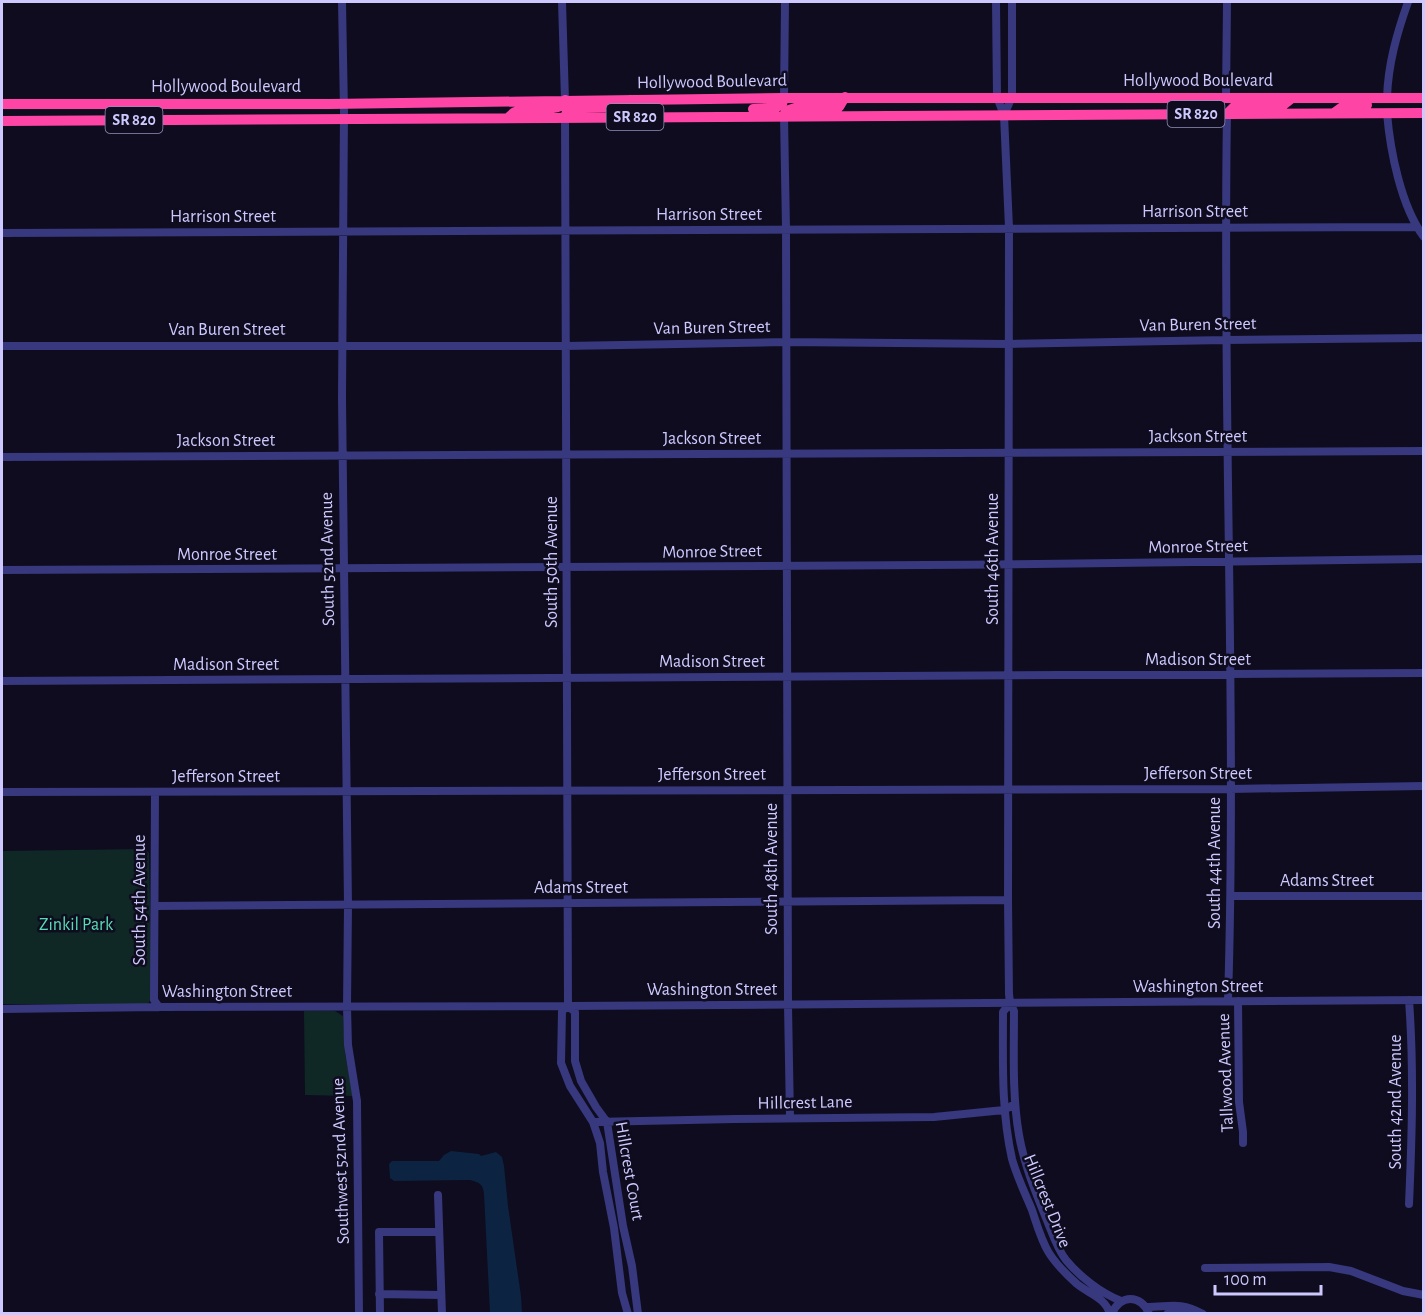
<svg xmlns="http://www.w3.org/2000/svg" width="1425" height="1315" viewBox="0 0 1425 1315" font-family="'Alegreya Sans',sans-serif">
<style>
.green{fill:#0f2826}
.water{fill:#0c2342}
.lines{fill:none;stroke-linecap:round;stroke-linejoin:round}
.minor{stroke:#37387d;stroke-width:8}
.highway{stroke:#fe45a6;stroke-width:10}
.labels{text-anchor:middle;dominant-baseline:central;stroke-width:5;stroke-linejoin:round;paint-order:stroke}
.shield{fill:#0e0c1e;stroke:#9490bc;stroke-width:1.5}
.shield-label{font-size:16px;font-weight:bold;fill:#cdc9ff}
.street-label{font-size:18px;fill:#cdc9ff;stroke:#0e0c1e}
.park-label{font-size:18px;fill:#57ddb5;stroke:#0e0c1e}
</style>
<rect width="100%" height="100%" fill="#0e0c1e"/>
<!-- green -->
<path class="green" d="M145,849l4,4 3,144 -4,7h-146v-153z
M304,1011h31l8,5 2,37 8,43 -48,-1z"/>
<!-- water -->
<path class="water" d="M451,1151l28,3 2,2 15,-4 6,5 2,9 4,40 13,90 1,17h-32l-6,-119c-1,-10 -4,-11 -14,-14l-76,1 -4,-3 -1,-14 3,-3h47l5,-6z"/>
<g class="lines">
<!-- minor -->
<path class="minor" d="M342,2l2,109 -2,288 6,506 -1,102 1,38 9,56 2,213
M562,2l3,98
M996,2l1,95 7,18 5,113 -1,672 1,94 1,9 4,8c0,41 -2,84 5,124 5,29 16,56 27,83 6,14 11,31 20,42 14,17 35,33 55,41
M784,98l1,-96
M1226,98l1,-96
M1387,98c1,-34 10,-65 21,-96
M1387,113c3,37 14,94 37,124
M1227,114c-5,296 10,591 1,887
M1004,115l8,-18v-95
M784,116l2,113 2,776 2,113
M565,117l3,889
M2,233l1414,-6
M2,346h563l220,-4 224,2 217,-4 198,-2
M2,457l1422,-6
M2,570c473,0 948,-4 1422,-11
M2,681l1422,-8
M2,792l1228,-3 194,-3
M155,792l-1,208 5,7
M1231,896h193
M155,906l853,-6
M1238,1001l1,101 4,30v11
M1010,1003l-7,9c0,49 -2,98 9,147 5,18 13,34 20,51 5,15 9,30 17,43 7,11 18,22 28,31 12,10 28,13 33,30
M568,1006l-6,5 -1,52 9,23 23,36 7,21 3,29 11,56 8,65 6,21
M568,1006l7,6v49l6,20 15,26 11,15 16,104 9,40 6,48
M2,1009l157,-2 409,-1 856,-6
M593,1122l142,-3 199,-2 70,-7 11,-6
M438,1195l4,119
M1409,1204c3,-68 5,-136 0,-204
M1205,1268l124,-1 22,4 52,20 21,4
M379,1294l62,1
M1146,1307c24,0 33,-6 57,7
M380,1314l-1,-82h60
M1112,1314c7,-20 30,-20 37,0
M1167,1314l3,-2 15,2"/>
<!-- highway -->
<path class="highway" d="M2,104h327l455,-6h640
M753,109l22,-1 7,-4 2,-6
M1334,113l11,-8h22
M1227,114l7,-7 5,-2h44l9,-7
M784,116l2,-5 12,-4h41l6,-10
M565,117c2,-6 4,-7 10,-9l45,-1 10,-7
M508,118c2,-2 5,-5 7,-6 12,-7 32,1 48,-7l2,-5
M2,121l1422,-8"/>
</g>
<g class="labels">
<!-- shield labels -->
<g class="shield">
<rect x="1167.5" y="101" width="57" height="26" rx="4.5"/>
<rect x="606.5" y="104" width="57" height="26" rx="4.5"/>
<rect x="105.5" y="107" width="57" height="26" rx="4.5"/>
</g>
<g class="shield-label">
<text x="1196" y="114">SR 820</text>
<text x="635" y="117">SR 820</text>
<text x="134" y="120">SR 820</text>
</g>
<!-- street labels -->
<g class="street-label">
<text x="1198" y="81">Hollywood Boulevard</text>
<text transform="translate(712 82) rotate(-1)">Hollywood Boulevard</text>
<text x="226" y="87">Hollywood Boulevard</text>
<text x="1195" y="212">Harrison Street</text>
<text x="709" y="215">Harrison Street</text>
<text x="223" y="217">Harrison Street</text>
<text transform="translate(1198 325) rotate(-1)">Van Buren Street</text>
<text transform="translate(712 328) rotate(-1)">Van Buren Street</text>
<text x="227" y="330">Van Buren Street</text>
<text x="1198" y="437">Jackson Street</text>
<text x="712" y="439">Jackson Street</text>
<text x="226" y="441">Jackson Street</text>
<text transform="translate(1198 547) rotate(-1)">Monroe Street</text>
<text transform="translate(712 552) rotate(-1)">Monroe Street</text>
<text x="227" y="555">Monroe Street</text>
<text transform="translate(328 559) rotate(-91)">South 52nd Avenue</text>
<text transform="translate(993 559) rotate(-90)">South 46th Avenue</text>
<text transform="translate(552 562) rotate(-90)">South 50th Avenue</text>
<text x="1198" y="660">Madison Street</text>
<text x="712" y="662">Madison Street</text>
<text x="226" y="665">Madison Street</text>
<text x="1198" y="774">Jefferson Street</text>
<text x="712" y="775">Jefferson Street</text>
<text x="226" y="777">Jefferson Street</text>
<text transform="translate(1215 863) rotate(-90)">South 44th Avenue</text>
<text transform="translate(772 869) rotate(-90)">South 48th Avenue</text>
<text x="1327" y="881">Adams Street</text>
<text x="581" y="888">Adams Street</text>
<text transform="translate(140 900) rotate(-90)">South 54th Avenue</text>
<text x="1198" y="987">Washington Street</text>
<text x="712" y="990">Washington Street</text>
<text x="227" y="992">Washington Street</text>
<text transform="translate(1226 1073) rotate(-92)">Tallwood Avenue</text>
<text transform="translate(1396 1102) rotate(-90)">South 42nd Avenue</text>
<text transform="translate(805 1103) rotate(-1)">Hillcrest Lane</text>
<text transform="translate(341 1161) rotate(-92)">Southwest 52nd Avenue</text>
<text transform="translate(629 1171) rotate(80)">Hillcrest Court</text>
<text transform="translate(1047 1201) rotate(68)">Hillcrest Drive</text>
</g>
<!-- park labels -->
<g class="park-label">
<text x="76" y="925">Zinkil Park</text>
</g>
</g>
<!-- border -->
<rect width="1425" height="1315" fill="none" stroke="#cdc9ff" stroke-width="6"/>
<!-- scale -->
<path d="M1215 1285v9h106v-9" fill="none" stroke="#cdc9ff" stroke-width="3"/>
<text x="1224" y="1285" font-size="18" fill="#cdc9ff" stroke="#0e0c1e" stroke-width="4.5" paint-order="stroke">100 m</text>
</svg>
